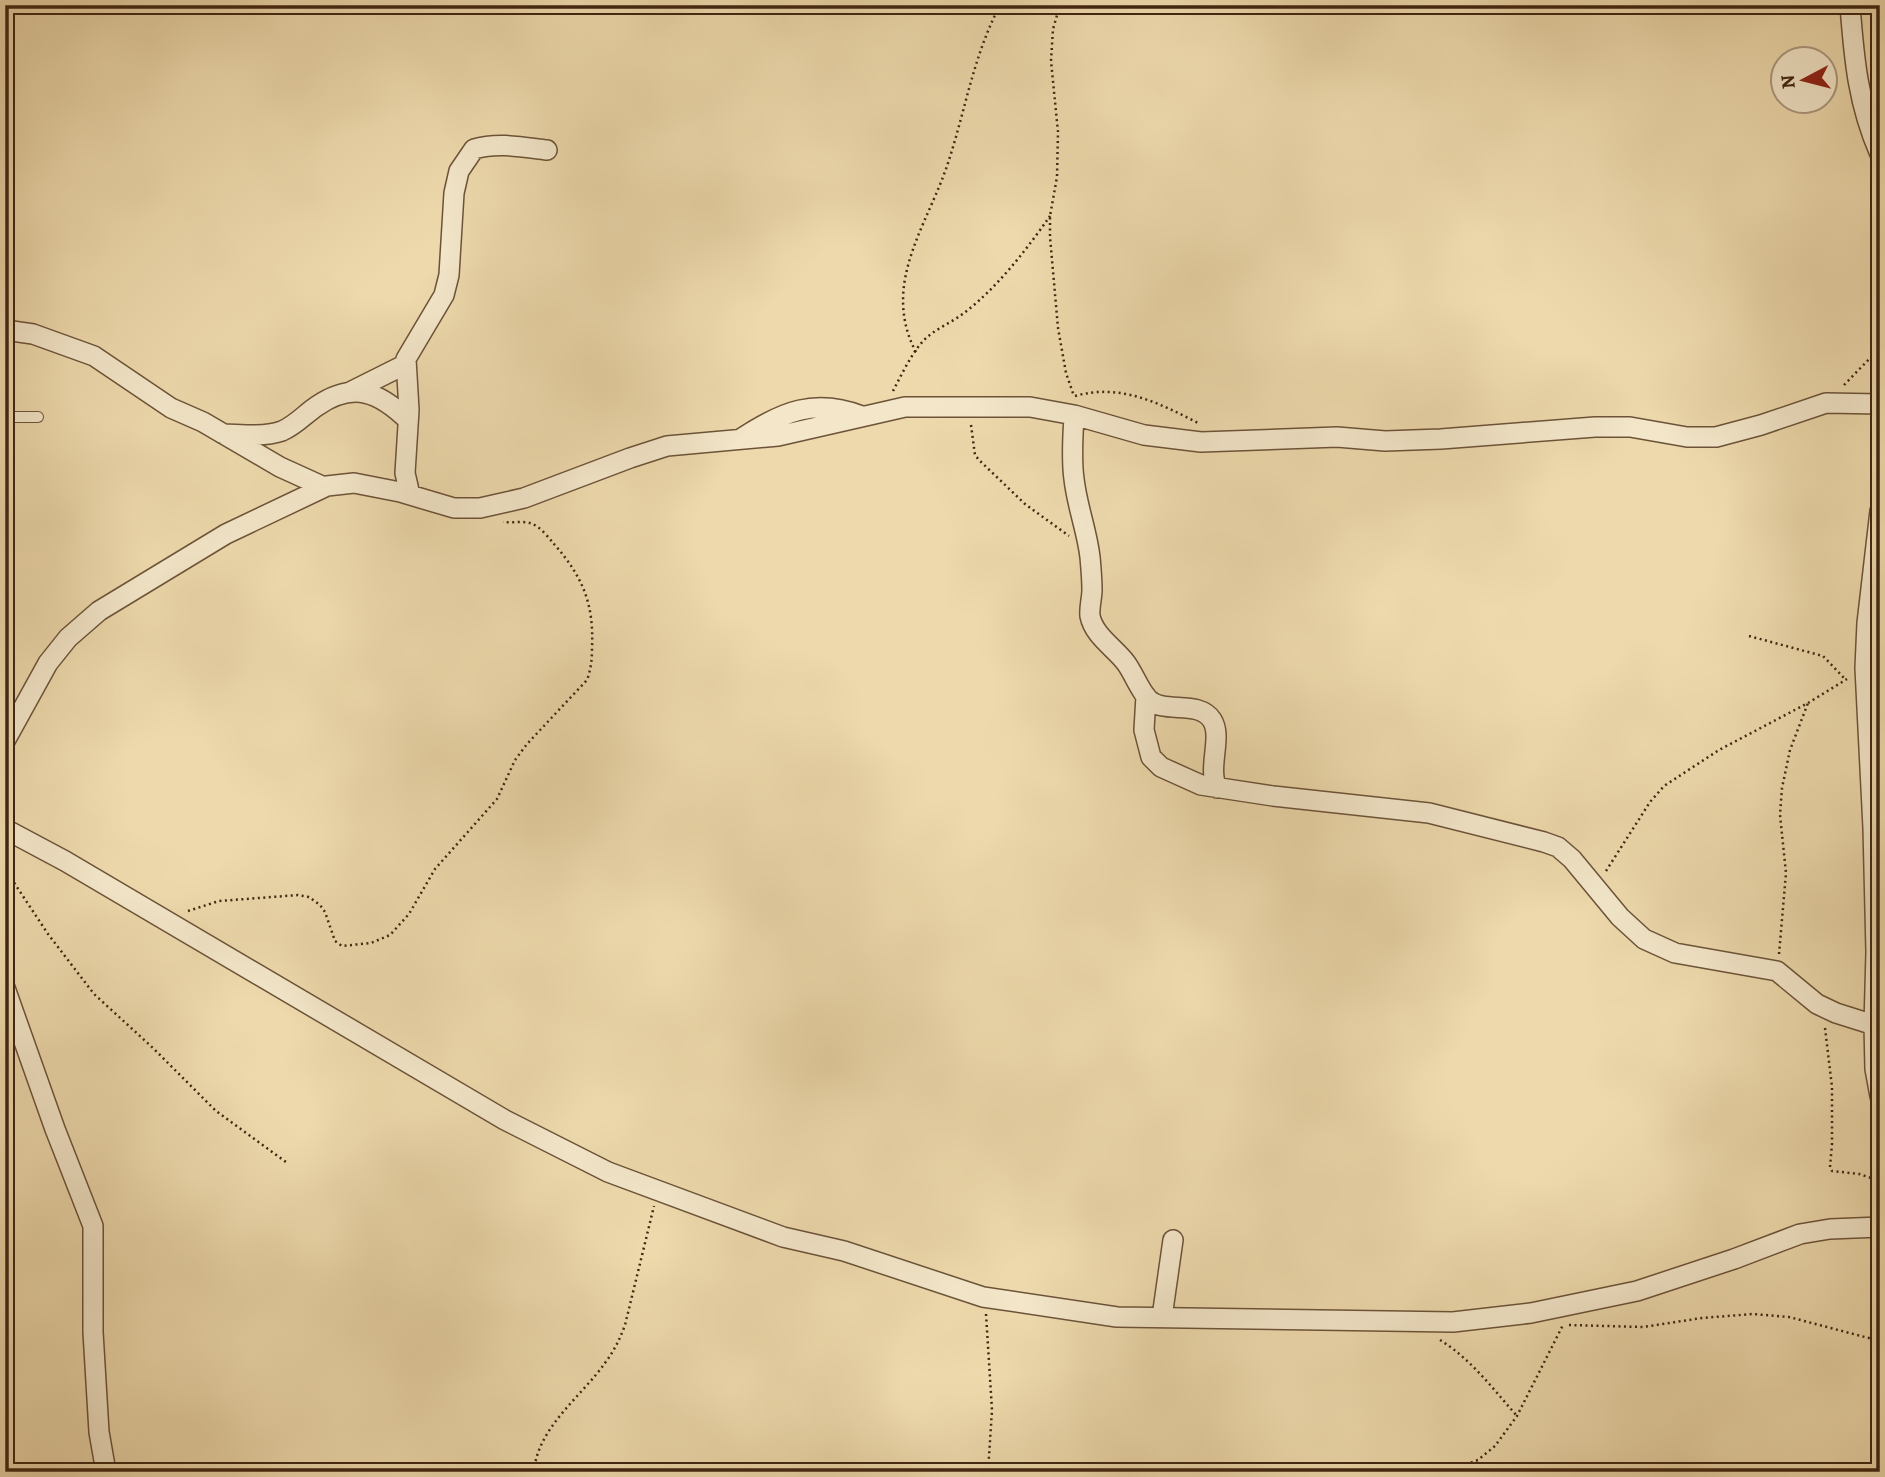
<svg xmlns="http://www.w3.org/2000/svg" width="1885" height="1477" viewBox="0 0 1885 1477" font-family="Alegreya,serif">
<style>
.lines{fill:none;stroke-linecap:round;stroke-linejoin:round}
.service-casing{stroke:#6c5338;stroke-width:12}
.minor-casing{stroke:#6c5338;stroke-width:22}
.path{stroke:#412612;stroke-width:2.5;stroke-dasharray:2 3.5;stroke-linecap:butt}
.service{stroke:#f3e6c9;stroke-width:10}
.minor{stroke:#f3e6c9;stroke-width:19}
</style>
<rect width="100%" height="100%" fill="#edd9ac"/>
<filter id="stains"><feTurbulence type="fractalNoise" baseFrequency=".00286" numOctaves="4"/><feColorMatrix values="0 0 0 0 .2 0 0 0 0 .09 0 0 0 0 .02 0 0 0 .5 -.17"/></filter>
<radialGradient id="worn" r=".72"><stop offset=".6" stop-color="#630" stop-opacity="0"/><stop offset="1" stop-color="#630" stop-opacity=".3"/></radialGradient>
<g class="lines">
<!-- service casing -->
<g class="service-casing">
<path id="service" d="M5,417h33"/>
</g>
<!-- minor casing -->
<g class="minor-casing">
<path id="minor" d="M1850,5c4,54 8,99 30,149
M5,330l28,4 61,22 77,52 32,14 77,45 44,20
M350,392l56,-28
M1074,415c-1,21 -3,43 0,64 3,27 13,52 16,78 1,11 2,22 2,33 0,8 -3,18 -2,26 4,20 25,32 36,47 8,11 13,26 22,36 16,16 50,0 64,21 11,17 -5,47 5,68
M223,434c19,1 41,3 59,-3 14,-6 23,-17 35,-25 37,-25 62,-14 91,14
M742,438c41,-27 73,-40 120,-22
M410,495l-5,-22 4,-63 -3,-51 38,-64 5,-20 5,-82 5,-22 15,-22c24,-7 48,-2 73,1
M1880,511l-13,112 -2,45 8,160 3,124 -2,73 1,44 5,27
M1146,696l-2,34 7,27 10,10 40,18 72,11 156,17 115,29 14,5 14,12 48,58 24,22 31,14 102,18 40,33 19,9 38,12
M5,741l43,-78 20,-25 31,-27 127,-77 101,-48 27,-3 46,9 54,16h26l44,-10 106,-40 37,-12 111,-10 127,-29h125l44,8 70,20 57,7 136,-5 48,4 56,-2 154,-12h35l57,10h29l45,-12 65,-22 54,1
M5,829l60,32 440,259 103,52 175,65 61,14 139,46 134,20 336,5 78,-9 106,-22 97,-32 66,-25 30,-5 50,-2
M5,988l50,141 38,97v106l6,100 7,40
M1162,1317l11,-77"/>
</g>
<!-- path -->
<path class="path" d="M1060,5l-7,24 -2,32 7,71 -1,45 -7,39v21l8,91 8,45 8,23
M916,352c-13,-24 -16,-51 -10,-78 8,-38 30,-74 42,-111 18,-55 25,-106 52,-158
M1844,385l30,-31h6
M893,391c9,-17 18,-37 31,-51 11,-11 27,-17 40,-27 33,-25 63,-64 86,-97
M1075,396c45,-13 84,7 123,27
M971,425l4,30 4,5 46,44 44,32
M1749,636l74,20 22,23
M5,869l43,65 46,60 59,54 63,63 70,51
M1606,871l44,-69 14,-16 55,-36 89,-47 39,-24
M188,911l31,-10 79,-6 11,2 11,8 5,7 10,29 7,5 29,-3 19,-8 19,-21 26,-45 62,-70 18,-39 12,-16 60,-64c4,-11 5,-21 5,-32 2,-44 -9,-71 -38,-104 -6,-7 -14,-18 -24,-21 -8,-2 -18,0 -27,-1
M1779,954l7,-81 -6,-58 2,-27 8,-38 18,-47
M1825,1028l7,59v57l-2,23 2,4 27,3 21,7
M986,1314l6,96 -4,62
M1569,1325l74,2 59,-9 51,-4 36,3 91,24
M1440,1340c31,19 53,49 77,76
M534,1472c3,-44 47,-75 71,-109 9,-12 15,-24 20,-38l29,-119
M1445,1472l33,-12 17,-14 22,-30 46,-91"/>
<!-- service -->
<use href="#service" class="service"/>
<!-- minor -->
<use href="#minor" class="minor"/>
</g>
<!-- margin -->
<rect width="1885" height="1477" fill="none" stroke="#edd9ac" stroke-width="28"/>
<rect x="7" y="7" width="1871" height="1463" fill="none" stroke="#412612" stroke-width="3.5"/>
<rect x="14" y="14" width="1857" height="1449" fill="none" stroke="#412612" stroke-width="2"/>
<!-- north arrow -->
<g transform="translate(1804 80) rotate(263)"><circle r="33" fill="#f3e6c9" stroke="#ac9980" stroke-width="2"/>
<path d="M0-5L12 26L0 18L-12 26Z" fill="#8f2418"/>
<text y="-10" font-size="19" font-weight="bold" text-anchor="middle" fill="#412612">N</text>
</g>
<rect width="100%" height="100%" filter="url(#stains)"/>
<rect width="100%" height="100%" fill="url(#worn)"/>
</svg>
